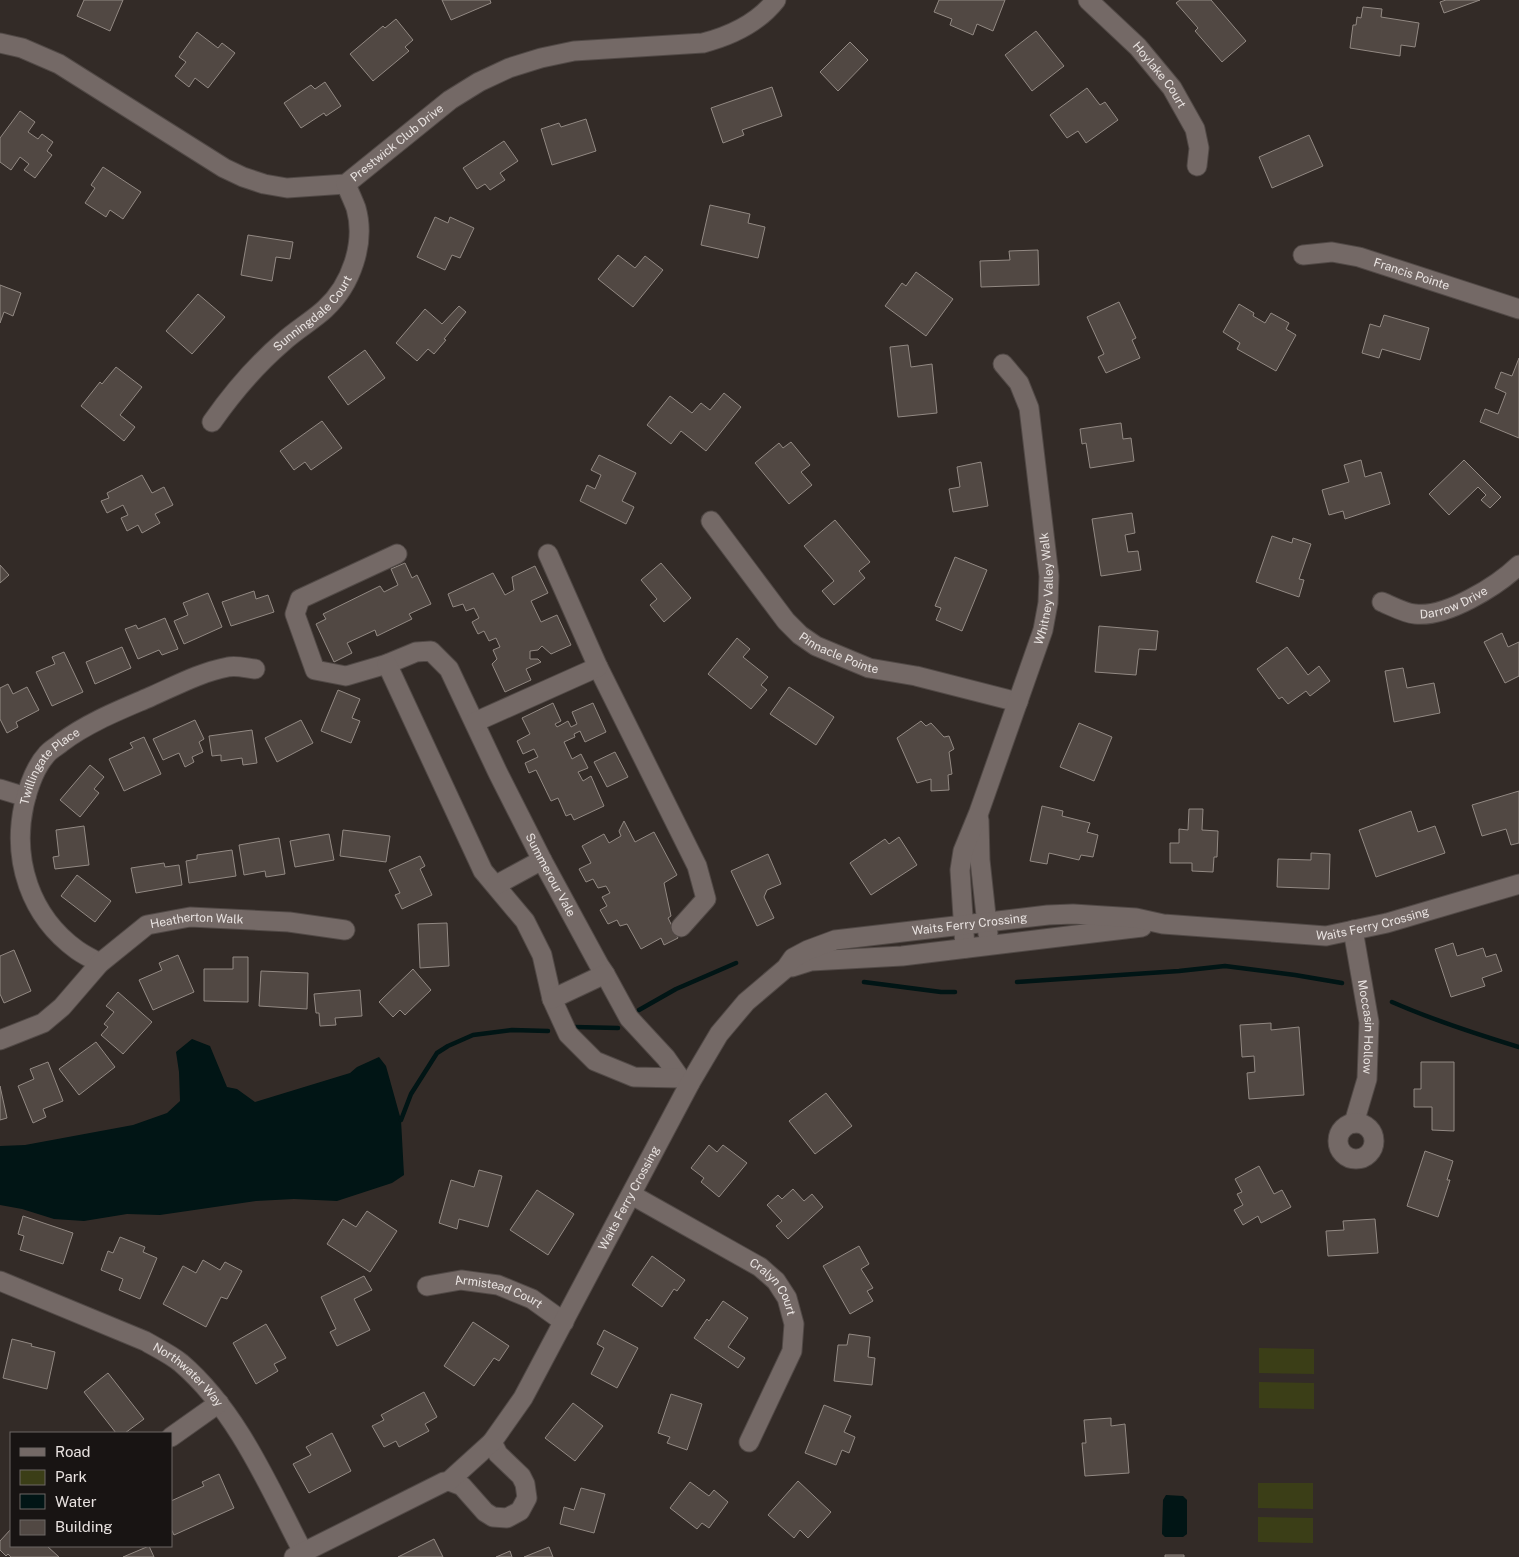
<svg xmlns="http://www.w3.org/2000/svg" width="1519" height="1557" viewBox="0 0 1519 1557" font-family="'Public Sans',sans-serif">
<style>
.green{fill:#3b3e17}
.water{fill:#011515}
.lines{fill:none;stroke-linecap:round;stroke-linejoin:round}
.stream{stroke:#011515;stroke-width:4.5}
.building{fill:#514843;stroke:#928983}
.minor-casing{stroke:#514946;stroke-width:21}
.minor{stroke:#746966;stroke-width:19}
.labels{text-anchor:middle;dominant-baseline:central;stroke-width:4.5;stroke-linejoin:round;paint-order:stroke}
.street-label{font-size:12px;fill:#e9e3e1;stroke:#181413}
</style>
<rect width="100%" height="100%" fill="#332b27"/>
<!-- green -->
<path class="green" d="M1259,1348l55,1v25l-55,-1z
M1259,1382l55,1v26l-55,-1z
M1258,1483h55v26l-55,-1z
M1258,1517l55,1v25l-55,-1z"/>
<!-- water -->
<path class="water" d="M192,1039l18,7 17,41 10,2 18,13 95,-29 7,-6 22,-10 7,9 15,54 3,55 -12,8 -55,18 -43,-2 -38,2 -96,14 -33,-1 -43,7 -30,-2 -32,-10 -22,-4v-59l25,-1 108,-20 34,-12 13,-12 -1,-29 -3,-20z
M1166,1495l17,1 4,4v34l-4,3h-18l-3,-3 1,-34z"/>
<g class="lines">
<!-- stream -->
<path class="stream" d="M864,982l77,10h14
M1017,982l162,-11 46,-5 70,9 47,8
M1392,1002c41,18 84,32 127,45
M639,1010l37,-21 60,-26
M574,1027l44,1
M401,1120l10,-26 26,-41 11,-7 25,-11 39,-5 36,1"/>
</g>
<!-- building -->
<path class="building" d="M84,0h39l-13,31 -33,-15z
M442,0h48l1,3 -40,17z
M939,0h66l-12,31 -16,-7 -4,11 -23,-10 2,-6 -18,-7z
M1180,0h31l35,41 -24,21 -27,-31 3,-3 -22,-25z
M1446,0h34l-36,13 -4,-11z
M1363,7l19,2 -1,8 38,6 -4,24 -14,-2 -1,11 -50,-8 3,-23h3l1,-8 4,1z
M396,19l17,21 -8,7 4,4 -36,30 -23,-27 33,-28 2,2z
M1036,31l28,35 -32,25 -27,-36z
M197,32l21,16 4,-5 13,10 -27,35 -13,-10 -6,9 -14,-11 11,-14 -7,-5z
M850,42l18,18 -30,31 -18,-19z
M325,82l16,24 -15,10 -2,-3 -23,15 -17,-25 27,-18 4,4z
M772,87l10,29 -40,14 2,5 -21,8 -12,-35z
M1087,88l13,17 5,-3 13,18 -32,23 -8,-12 -11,7 -17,-23z
M20,111l15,11 -7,10 10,7 4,-5 11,8 -6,9 5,4 -17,23 -11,-8 5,-6 -9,-7 -9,13 -11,-8v-24z
M586,119l10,32 -44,14 -11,-36 18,-6 2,4z
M1309,135l14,31 -51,22 -13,-31z
M504,141l14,20 -18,12 5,7 -15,10 -5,-6 -8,5 -14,-21z
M103,167l38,25 -18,27 -13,-9 -4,7 -21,-14 10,-15 -4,-3z
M710,205l40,9 -2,9 17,4 -7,31 -57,-13z
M435,217l13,6 2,-6 24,11 -14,30 -8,-3 -7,15 -28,-13z
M248,235l45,7 -3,17 -14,-2 -4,24 -31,-6z
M1038,250l1,35 -58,2 -1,-26 30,-1 -1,-9z
M618,255l17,13 10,-12 18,14 -30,37 -35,-28z
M916,272l37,27 -27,37 -41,-30 17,-23 4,3z
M0,285l21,8 -8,23 -9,-4 -4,11z
M198,294l27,23 -33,37 -26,-23z
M1119,302l17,36 -4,2 8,18 -34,15 -8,-16 6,-3 -17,-37z
M1239,304l15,9 -1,3 12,7 6,-10 18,10 -3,6 10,6 -20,36 -39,-22 3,-6 -17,-11z
M459,306l7,6 -22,27 2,1 -12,14 -6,-5 -11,12 -21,-18 29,-34 17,15z
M1384,315l45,13 -9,32 -38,-11 -3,9 -17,-5 8,-29 10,3z
M908,345l3,22 21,-3 5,49 -39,4 -8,-70z
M365,350l20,28 -37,27 -20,-28z
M1519,358v80l-39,-16 5,-13 13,5 8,-21 -11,-5 6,-16 11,4z
M116,367l26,20 -22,28 15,12 -11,14 -43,-35 19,-24 2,2z
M724,393l17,14 -35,44 -25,-20 -10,13 -24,-19 23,-29 22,17 9,-10 9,7z
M322,421l20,27 -31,22 -6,-8 -11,8 -14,-19z
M1121,423l2,16 8,-1 3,23 -44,7 -4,-25 -4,1 -2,-15z
M791,442l19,23 -9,7 11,13 -23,19 -34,-41 24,-20 4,5z
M599,455l37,18 -14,28 12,6 -8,17 -46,-23 7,-16 8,4 6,-14 -10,-5z
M1361,460l4,17 16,-5 9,32 -45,15 -2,-8 -14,4 -7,-25 27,-8 -5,-17z
M1464,460l37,37 -11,11 -9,-8 5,-5 -8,-8 -29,28 -20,-21z
M981,462l7,44 -35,6 -4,-23 11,-2 -3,-20z
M142,475l10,18 12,-6 9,18 -18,9 5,9 -18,10 -4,-8 -11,6 -6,-13 7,-3 -5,-10 -16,8 -6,-12 8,-3 -2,-5z
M1132,513l3,20 -10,2 3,17 10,-1 3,19 -40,6 -9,-57z
M835,520l35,42 -11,9 6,7 -31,27 -12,-14 12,-10 -30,-35z
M1272,536l20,7 1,-5 18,6 -12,35 5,1 -5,17 -43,-15z
M955,557l32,13 -25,61 -26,-11 5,-12 -6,-2z
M405,563l7,15 5,-3 14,29 -22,10 3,5 -35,17 -2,-6 -28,13 5,10 -18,9 -18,-38 10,-5 -3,-5 57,-28 4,6 14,-7 -7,-16z
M661,563l30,35 -27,24 -14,-17 7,-6 -16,-19z
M0,565l9,10 -9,8z
M535,566l13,27 -17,8 10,21 16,-7 14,30 -20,9 -9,-8 -4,4 -8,1v8h8l3,3 -15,7 5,11 -26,12 -13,-28 5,-5 -4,-9 7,-3 -4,-9 -7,3 -5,-10 -6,3 -6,-12 7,-4 -5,-10 -8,3 -3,-7 -10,3 -5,-13 45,-21 12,22 9,-5 -2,-13z
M254,591l2,8 12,-4 6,17 -43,14 -9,-24z
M208,593l14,34 -38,17 -10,-23 14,-6 -5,-12z
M165,618l13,31 -16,6 -3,-5 -21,9 -13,-30 11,-4 2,4z
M1099,626l59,5 -2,19 -17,-1 -3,26 -41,-3z
M1502,633l6,14 11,-5v34l-14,7 -21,-41z
M737,638l13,11 -7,8 25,20 -7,8 6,5 -16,19 -43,-35z
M122,647l9,21 -36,16 -9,-22z
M1287,647l21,28 11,-9 11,15 -20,15 -4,-5 -18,13 -6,-7 -3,2 -22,-30z
M64,652l19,40 -31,14 -16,-34 19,-8 -3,-7z
M1403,668l4,20 27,-5 6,30 -46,9 -9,-51z
M8,684l5,10 14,-7 12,23 -23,12 2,5 -11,6 -7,-14v-31z
M789,687l45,30 -18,28 -46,-31z
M338,690l22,9 -8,19 8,3 -9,22 -30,-12z
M553,703l8,18 -6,3 2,3 11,-6 3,6 6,-3 -5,-12 21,-9 13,29 -21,10 -5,-11 -6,3 1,3 -11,5 8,17 9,-5 7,14 -10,4 5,9 8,-5 13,30 -30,14 -3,-6 -5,2 -8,-18 -7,3 -15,-31 -7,3 -4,-10 13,-6 -4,-8 -11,5 -6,-13 13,-7 -8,-16z
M195,720l9,19 -5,3 4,10 -11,5 2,5 -9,5 -6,-14 -16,7 -10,-21z
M301,720l12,23 -36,19 -12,-24z
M921,721l5,5 5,-3 13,14 5,-1 5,13 -5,3 3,22 -4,1 1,15 -18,1v-12l-14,4 -20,-45z
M1079,723l33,14 -18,44 -34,-14z
M252,730l5,33 -14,2 -1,-7 -21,3v-6l-9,1 -3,-20z
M144,737l17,37 -37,17 -15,-32 24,-11 -3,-5z
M615,752l13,25 -21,10 -13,-25z
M90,765l14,12 -10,12 5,4 -19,24 -20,-17z
M1519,791v52l-8,2 -5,-16 -24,7 -10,-31z
M1042,806l21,5 -1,5 28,7 -3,9 11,3 -5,22 -12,-2 -2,5 -30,-7 -2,11 -17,-3z
M1189,809h14l-1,21 16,1 -1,26h-3l-1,15 -21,-1v-8h-22v-20h9v-14l9,1z
M1411,811l7,21 17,-6 10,27 -69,24 -17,-47z
M624,821l11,21 19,-10 23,43 -13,8 7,33 -3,2 10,20 -14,7 -3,-7 -20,11 -14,-25 -7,2 -3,-6 -9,4 -8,-14 7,-4 -5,-9 8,-4 -4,-7 -8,2 -5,-9 -7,3 -7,-13 12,-6 -9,-17 22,-12 5,9 12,-7 -2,-5z
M84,826l5,39 -34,4 -2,-12 6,-1 -3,-26z
M343,830l47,6 -4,26 -46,-6z
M329,834l5,26 -39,7 -5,-26z
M899,837l18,28 -46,30 -21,-32 35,-24 4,5z
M279,838l6,36 -19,3 -1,-6 -21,4 -5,-30z
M232,850l4,26 -47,7 -3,-22 11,-2v-4z
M1311,853l19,1 -1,35 -52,-2 1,-28 33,1z
M768,854l13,30 -14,6 -3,7 10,21 -17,8 -26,-55z
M420,856l5,10 -5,3 12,26 -30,14 -7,-14 5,-2 -11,-23z
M164,863l1,4 14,-2 3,20 -46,8 -5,-25z
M77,875l34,26 -16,21 -34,-26z
M447,923l2,43 -29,2 -2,-44z
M1453,943l4,13 26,-8 3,9 10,-3 6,17 -20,7 3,8 -34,11 -16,-48z
M14,950l17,41 -27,12 -4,-9v-38z
M178,955l16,37 -41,18 -14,-30 23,-10 -3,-7z
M233,957h15v45l-44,-1v-32h29z
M413,969l18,21 -26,25 -5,-5 -7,7 -14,-15z
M261,971l47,2 -1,36 -48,-3z
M360,990l2,26 -27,2 1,7 -16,1 -1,-13h-3l-2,-19z
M118,992l34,30 -29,32 -22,-19 7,-8 -4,-3 10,-12 -8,-6z
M1271,1023v7l28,-3 5,68 -55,4 -2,-26 8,-1 -1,-16 -12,1 -2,-32z
M96,1042l19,25 -36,28 -20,-26z
M48,1062l15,39 -20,8 3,8 -13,6 -15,-37 16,-7 -4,-10z
M1421,1062h33v69l-22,-1v-23h-18v-18h7z
M0,1086l7,32 -7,2z
M826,1093l26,33 -37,28 -26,-33z
M709,1145l8,7 6,-7 24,18 -28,34 -18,-15 3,-4 -13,-10z
M1425,1151l28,10 -6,19h3l-12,37 -31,-11z
M1259,1166l15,28 8,-4 9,17 -30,16 -3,-7 -15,9 -9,-15 9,-5 -6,-11 5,-2 -7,-13z
M479,1170l23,6 -14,51 -29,-8 -2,10 -18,-6 12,-43 23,7z
M793,1189l11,12 8,-7 11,13 -35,32 -12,-13 6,-5 -15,-16 11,-10 4,4z
M537,1190l37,24 -26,41 -38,-25z
M367,1211l30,20 -27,41 -43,-28 16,-25 13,8z
M23,1216l50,17 -10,31 -43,-14 4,-14 -6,-2z
M1375,1219l3,34 -50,3 -2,-25 18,-1 -1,-9z
M120,1237l25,10 -2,5 14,6 -17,41 -21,-9 4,-11 -22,-9 7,-19 5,2z
M859,1246l10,18 -8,5 12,19 -6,3 6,10 -23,13 -27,-48z
M652,1256l33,24 -8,11 -3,-2 -12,18 -30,-22z
M203,1260l17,10 5,-8 17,9 -15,28 -6,-2 -15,30 -43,-23 20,-38 13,7z
M364,1276l8,14 -18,9 16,31 -33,16 -7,-14 6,-3 -15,-32z
M723,1301l25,17 -20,29 17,11 -7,10 -44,-30 13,-19 2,2z
M473,1322l36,24 -10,15 -5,-3 -20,28 -30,-20z
M266,1324l20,34 -12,6 4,7 -22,13 -23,-41z
M604,1330l34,18 -21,40 -26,-14 13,-26 -7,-4z
M849,1334l21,3 -2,20 7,1 -3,27 -38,-4 4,-36h9z
M12,1339l20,5 -1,2 24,6 -8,37 -44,-11z
M108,1373l36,46 -19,14h-9l-32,-41z
M424,1392l13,25 -12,7 4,7 -30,16 -3,-6 -12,6 -12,-21 12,-6 -3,-5z
M671,1394l31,10 -15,46 -20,-7 3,-6 -12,-4z
M573,1403l30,23 -28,35 -30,-23z
M824,1405l27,11 -7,16 11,5 -6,16 -7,-3 -6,15 -31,-12z
M1111,1418v8l14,-2 4,49 -44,3 -3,-33h4l-2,-23z
M332,1433l19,38 -42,22 -16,-29 18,-9 -5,-8z
M219,1474l15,34 -60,27 -3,-6v-28l33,-15 -2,-4z
M798,1481l33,31 -23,26 -8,-8 -6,8 -26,-23z
M690,1482l19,14 5,-6 14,12 -19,26 -7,-5 -5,6 -27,-21z
M581,1488l24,6 -11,39 -34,-9 4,-17 10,3z
M11,1529v17h36l12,11h-48l-3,-3 -2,2 -6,-6v-9z
M434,1539l9,18h-45z
M149,1546l5,11h-31z
M549,1547l4,10h-29z
M510,1551l2,6h-16z
M1165,1555h19v2h-19z"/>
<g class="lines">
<!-- minor casing -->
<g class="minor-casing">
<g id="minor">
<path id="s1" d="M1088,0l50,47 34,41 23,41 4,19 -2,18"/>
<path id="s2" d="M0,43l22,5 37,16 165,104 19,9 21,7 23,4 59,-4 104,-84 29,-18 30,-14 32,-10 33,-7 129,-8c27,-7 55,-20 73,-43"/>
<path id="s3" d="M1303,255l29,-3 27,5 160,52"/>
<path id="s4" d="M212,422c21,-30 43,-56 71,-80 13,-12 29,-21 42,-33 26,-24 41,-66 31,-101 -3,-8 -7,-16 -10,-24"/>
<path id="s5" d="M711,521l75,100 14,14 16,11 53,22 47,8 102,26"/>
<path id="s6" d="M397,554l-97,45 -5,15 20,56 31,6 41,-12 29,-12 15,-1 18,18 49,104 44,87 57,105 6,9 24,44 37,40 14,20 10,5"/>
<path id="s7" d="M1382,602c10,4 22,11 33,12 31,4 82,-28 104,-49"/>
<path d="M387,664l96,207 42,50 17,34 10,44 16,35 27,27 39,16 46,1"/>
<path d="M598,667l99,199 9,33 -25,28"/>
<path d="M475,722l123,-55 -50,-113"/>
<path d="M0,789l26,8"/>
<path d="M979,820l1,40 8,74"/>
<path d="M496,885l46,-25"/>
<path id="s8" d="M1353,930l16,92 -2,57 -13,44"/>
<path id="s9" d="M965,948l-5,-78 3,-19 16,-39 64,-182 5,-27 1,-27 -20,-168 -10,-25 -16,-19"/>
<path id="s10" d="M100,963c-8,-4 -16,-8 -23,-13 -47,-34 -65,-90 -53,-145 4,-17 11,-38 23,-51 4,-5 11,-8 15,-12 27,-20 58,-32 88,-45 25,-11 51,-25 78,-30 8,-2 18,1 27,2"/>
<path d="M792,967l19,-6 91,-5 240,-29"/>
<path d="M552,999l53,-25"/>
<path id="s11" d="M0,1040l43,-17 19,-16 38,-44 47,-38 43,-8 99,5 56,8"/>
<circle cx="1356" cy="1141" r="18"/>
<path id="s12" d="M632,1195l128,72 16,14 11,17 7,26 -2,27 -43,91"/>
<path id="s13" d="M0,1281l145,60c12,7 25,13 36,22 57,49 88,124 122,189"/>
<path id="s14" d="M427,1286l34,-6 37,5 34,14 32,23"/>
<path d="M171,1437l48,-34"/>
<path d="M449,1481l13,5 23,26 8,5 14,1 13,-7 7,-13 -2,-14 -4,-8 -23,-22 -6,-12"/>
<path id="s15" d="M294,1557l150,-75 5,-1 43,-39 31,-44 167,-315 29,-49 27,-32 40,-34 7,-10 15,-8 27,-10 213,-25 25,-1 63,4 27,6 163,12 61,-13 132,-39"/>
</g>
</g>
<!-- minor -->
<use href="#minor" class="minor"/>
</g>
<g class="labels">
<!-- street labels -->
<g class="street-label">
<text stroke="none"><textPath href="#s1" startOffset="104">Hoylake Court</textPath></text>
<text stroke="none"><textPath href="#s2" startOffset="449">Prestwick Club Drive</textPath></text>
<text stroke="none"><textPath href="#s3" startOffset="112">Francis Pointe</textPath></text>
<text stroke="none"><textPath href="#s4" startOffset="149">Sunningdale Court</textPath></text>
<text stroke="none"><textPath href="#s9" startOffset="374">Whitney Valley Walk</textPath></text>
<text stroke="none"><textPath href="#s7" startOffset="76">Darrow Drive</textPath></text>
<text stroke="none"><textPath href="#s5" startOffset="188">Pinnacle Pointe</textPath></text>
<text stroke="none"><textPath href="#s10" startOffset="238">Twillingate Place</textPath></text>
<text stroke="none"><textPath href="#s6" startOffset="558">Summerour Vale</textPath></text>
<text stroke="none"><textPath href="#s15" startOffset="1392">Waits Ferry Crossing</textPath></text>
<text stroke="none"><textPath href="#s11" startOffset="240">Heatherton Walk</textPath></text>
<text stroke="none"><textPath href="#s15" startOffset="986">Waits Ferry Crossing</textPath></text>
<text stroke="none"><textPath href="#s8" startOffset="98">Moccasin Hollow</textPath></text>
<text stroke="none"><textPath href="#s15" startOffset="511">Waits Ferry Crossing</textPath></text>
<text stroke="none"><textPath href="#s12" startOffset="171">Cralyn Court</textPath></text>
<text stroke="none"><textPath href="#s14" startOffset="74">Armistead Court</textPath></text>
<text stroke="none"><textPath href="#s13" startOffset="212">Northwater Way</textPath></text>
</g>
</g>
<!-- legend -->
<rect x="10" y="1432" width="162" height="115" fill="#181413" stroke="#6c6765"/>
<rect x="20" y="1448" width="25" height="8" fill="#746966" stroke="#6c6765"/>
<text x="55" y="1457" font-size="15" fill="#e9e3e1">Road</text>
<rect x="20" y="1470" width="25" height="15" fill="#3b3e17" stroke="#6c6765"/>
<text x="55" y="1482" font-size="15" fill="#e9e3e1">Park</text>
<rect x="20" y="1494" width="25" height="15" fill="#011515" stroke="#6c6765"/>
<text x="55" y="1507" font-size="15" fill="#e9e3e1">Water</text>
<rect x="20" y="1520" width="25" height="15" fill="#514843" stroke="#6c6765"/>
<text x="55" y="1532" font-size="15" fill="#e9e3e1">Building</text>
</svg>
